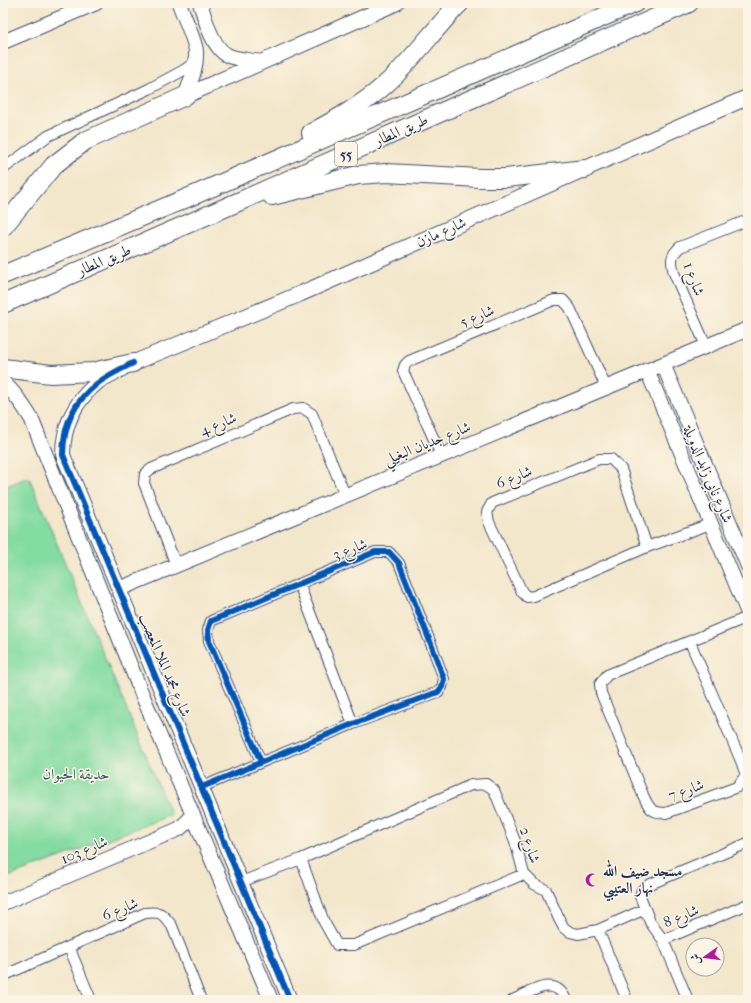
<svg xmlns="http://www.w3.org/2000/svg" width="751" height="1003" viewBox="0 0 751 1003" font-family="'IM FELL French Canon',Amiri,serif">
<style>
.green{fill:#83dca1;stroke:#4f8680}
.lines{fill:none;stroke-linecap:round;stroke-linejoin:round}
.street-casing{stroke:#3b4b6e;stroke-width:12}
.secondary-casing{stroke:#3b4b6e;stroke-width:16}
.primary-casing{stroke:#3b4b6e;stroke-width:17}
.highway-casing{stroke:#3b4b6e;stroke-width:20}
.street{stroke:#fff;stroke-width:10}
.secondary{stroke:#fff;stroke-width:14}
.primary{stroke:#fff;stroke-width:15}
.highway{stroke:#fff;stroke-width:18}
.cycleway-casing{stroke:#fcf5e5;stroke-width:8}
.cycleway{stroke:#0057b8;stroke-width:6}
.labels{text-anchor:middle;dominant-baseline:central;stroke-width:3;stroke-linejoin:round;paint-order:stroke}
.shield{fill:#fcf5e5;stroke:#5e6a86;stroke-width:1}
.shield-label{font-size:14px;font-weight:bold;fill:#1b2f5e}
.street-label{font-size:15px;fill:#1b2f5e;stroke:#fcf5e5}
.park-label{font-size:15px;fill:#355a6f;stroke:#fcf5e5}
.poi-label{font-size:15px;font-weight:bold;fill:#1b2f5e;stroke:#fcf5e5;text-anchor:start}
</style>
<rect width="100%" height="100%" fill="#fcf5e5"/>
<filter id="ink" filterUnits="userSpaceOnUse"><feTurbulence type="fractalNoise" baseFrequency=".025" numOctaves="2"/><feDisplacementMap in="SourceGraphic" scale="8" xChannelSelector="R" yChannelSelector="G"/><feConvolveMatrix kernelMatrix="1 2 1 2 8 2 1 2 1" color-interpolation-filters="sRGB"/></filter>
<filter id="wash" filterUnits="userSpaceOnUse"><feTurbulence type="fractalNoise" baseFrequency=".012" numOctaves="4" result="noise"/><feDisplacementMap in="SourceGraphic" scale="16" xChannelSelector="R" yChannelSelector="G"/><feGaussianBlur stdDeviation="0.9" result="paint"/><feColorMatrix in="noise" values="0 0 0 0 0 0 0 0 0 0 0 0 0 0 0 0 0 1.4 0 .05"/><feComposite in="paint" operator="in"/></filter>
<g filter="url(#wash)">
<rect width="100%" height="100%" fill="#f3e7cb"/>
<!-- green -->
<path class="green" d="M29,477l142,338 -168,64v-399l3,6z"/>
</g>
<g filter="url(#ink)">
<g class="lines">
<!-- street casing -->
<g class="street-casing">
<path id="street" d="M3,169l45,-33 101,-47 35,-19 11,-8
M706,346l-32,-73c-3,-12 -4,-17 6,-26l68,-27
M441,455l-38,-84 2,-6 4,-4 145,-61h9l7,8 36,79
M647,547l-26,-78 -10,-10h-12l-107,44 -5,9 2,10 33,70 5,5 7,-1 113,-49 63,-23
M176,565l-32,-82 1,-9 6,-5 142,-60 10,-1 9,6 33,81
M299,584l54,140
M690,642l51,119 5,14 -9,12 -71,26c-15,0 -17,-5 -23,-18l-42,-102 -1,-9 7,-9 141,-58
M202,787l151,-63 85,-32 4,-5 2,-8 -11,-30 -34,-86 -10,-11h-14l-164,69 -3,9 1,11 52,121
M301,859l23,63 13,23h17l170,-71
M241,882l60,-23 170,-74 15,-1 8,6 21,51 9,33 10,10 12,6 13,29 5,9 6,4 8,2 20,-4 47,-21
M598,930l29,70
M663,940l85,-36
M69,947l22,53
M3,976l142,-63c16,-2 17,0 27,13l29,74
M513,1000c18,-8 42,-26 53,0
M688,1000l-25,-60 -13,-18 -10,-26 2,-6 6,-5 100,-42"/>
</g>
<!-- secondary casing -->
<g class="secondary-casing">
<path id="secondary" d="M179,3c4,12 16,37 17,48 1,16 -5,30 -11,45
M200,3c5,15 12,44 27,52 10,5 23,5 34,7
M3,42l93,-39
M663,364l85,202
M122,369c-8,5 -18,8 -25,14 -23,19 -34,42 -34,72l227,545
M647,370l101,243
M3,382c12,11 20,23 28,36l108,269 132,313
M119,589l629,-260
M3,903l176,-74 11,-10 2,-6"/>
</g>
<!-- primary casing -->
<g class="primary-casing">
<path id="primary" d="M185,96l211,-93
M133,363l167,-69 448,-197"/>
</g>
<!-- highway casing -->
<g class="highway-casing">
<path id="highway" d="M311,133c26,-14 53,-29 75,-49 27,-24 48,-55 74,-81
M272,196l86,-21 28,-2 94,5h26l79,-9
M3,227l51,-62 31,-24 100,-45
M3,275l196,-82 436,-190
M3,304l235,-102 451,-199
M3,368l48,6 41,-2 41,-9"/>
</g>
<!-- street -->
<use href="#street" class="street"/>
<!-- secondary -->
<use href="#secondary" class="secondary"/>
<!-- primary -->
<use href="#primary" class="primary"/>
<!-- highway -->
<use href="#highway" class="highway"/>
<!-- cycleway casing -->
<g class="cycleway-casing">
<path id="cycleway" d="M133,363c-12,6 -25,12 -35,20 -24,18 -35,42 -35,72l227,545
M202,787l151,-63 85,-32 4,-5 2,-8 -11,-30 -34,-86 -10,-11h-14l-164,69 -3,9 1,11 52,121"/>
</g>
<!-- cycleway -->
<use href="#cycleway" class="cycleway"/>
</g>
</g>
<!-- icons -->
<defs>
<g id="mosque-bare" transform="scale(1.08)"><path d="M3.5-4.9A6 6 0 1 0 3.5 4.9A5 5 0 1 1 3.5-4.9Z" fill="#b5179e" stroke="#fcf5e5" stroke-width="2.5" paint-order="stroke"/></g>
</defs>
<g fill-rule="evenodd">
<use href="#mosque-bare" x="592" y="880"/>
</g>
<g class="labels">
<!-- shield labels -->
<rect class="shield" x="335" y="142" width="22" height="24" rx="3"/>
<g class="shield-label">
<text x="346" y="154">55</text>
</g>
<!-- street labels -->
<g class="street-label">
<text transform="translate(401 130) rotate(-24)">طريق المطار</text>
<text transform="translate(441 232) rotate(-24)">شارع مازن</text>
<text transform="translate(104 260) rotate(-23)">طريق المطار</text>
<text transform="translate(694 279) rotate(69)">شارع 1</text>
<text transform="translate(477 316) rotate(-23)">شارع 5</text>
<text transform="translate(218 424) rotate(-23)">شارع 4</text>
<text transform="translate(427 443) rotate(-22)">شارع جديان البغيلي</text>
<text transform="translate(708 474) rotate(67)">شارع نابي زايد الدويلة</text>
<text transform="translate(514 477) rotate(-22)">شارع 6</text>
<text transform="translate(350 549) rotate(-21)">شارع 3</text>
<text transform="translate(165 665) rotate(67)">شارع محمد الملا المعصب</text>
<text transform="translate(686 790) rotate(-20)">شارع 7</text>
<text transform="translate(530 845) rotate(72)">شارع 2</text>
<text transform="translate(84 850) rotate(-23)">شارع 103</text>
<text transform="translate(120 909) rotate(-22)">شارع 6</text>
<text transform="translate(681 916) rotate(-23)">شارع 8</text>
</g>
<!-- park labels -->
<g class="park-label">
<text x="76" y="774">حديقة الحيوان</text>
</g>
<!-- poi labels -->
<g class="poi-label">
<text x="603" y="871">مسجد ضيف الله<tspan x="603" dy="17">نهار العتيبي</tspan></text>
</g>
</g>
<!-- margin -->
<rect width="751" height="1003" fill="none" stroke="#fcf5e5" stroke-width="16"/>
<!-- north arrow -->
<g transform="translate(705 957) rotate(256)"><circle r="19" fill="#fcf5e5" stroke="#a2a6af"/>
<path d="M0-3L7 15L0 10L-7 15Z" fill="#b5179e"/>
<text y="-6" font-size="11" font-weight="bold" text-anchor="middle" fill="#1b2f5e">ش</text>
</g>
</svg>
